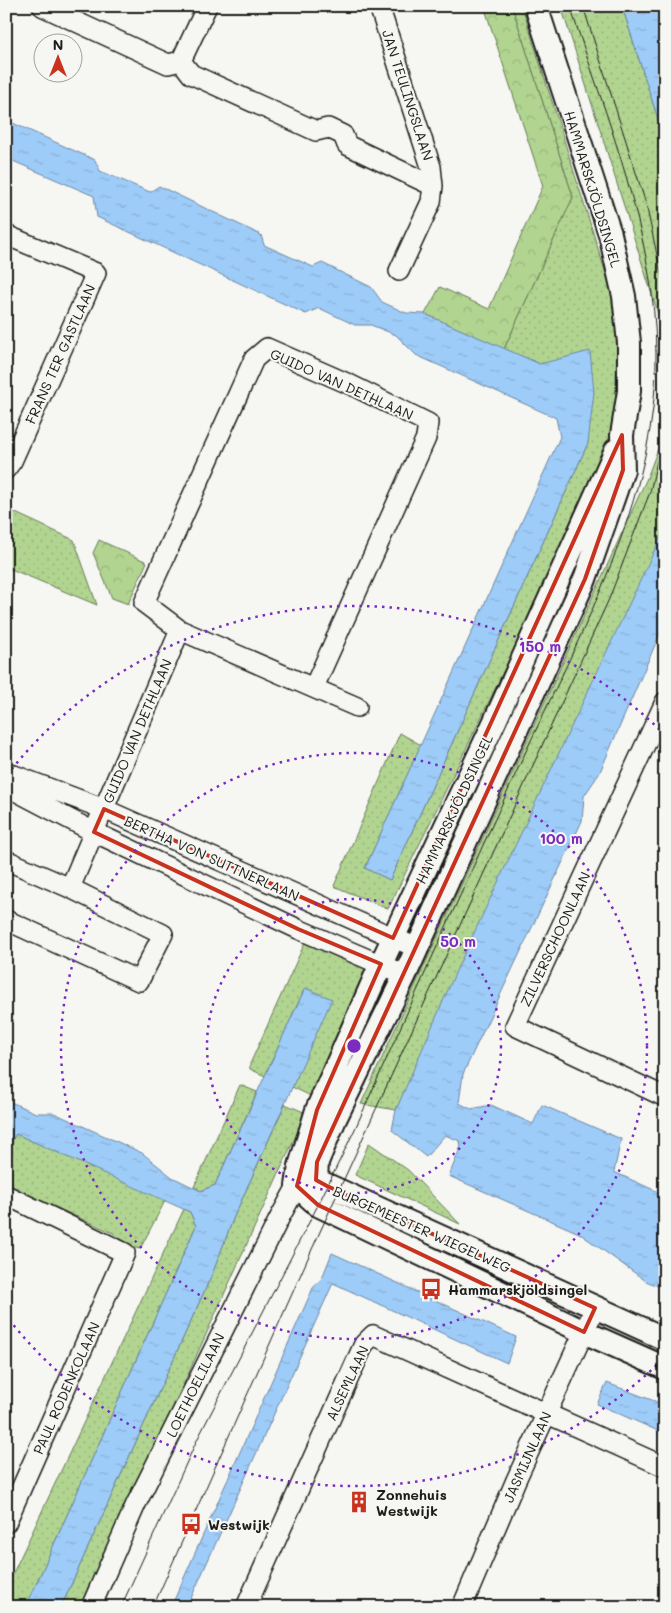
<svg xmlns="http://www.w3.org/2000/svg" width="671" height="1613" viewBox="0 0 671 1613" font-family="Mali,sans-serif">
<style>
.grass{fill:url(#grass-dots);stroke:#667856}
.forest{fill:url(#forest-crowns);stroke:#667856}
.water{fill:url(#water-ripples);stroke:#6a86a1}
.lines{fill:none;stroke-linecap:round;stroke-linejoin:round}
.minor-casing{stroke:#1c1c1c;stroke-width:22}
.tertiary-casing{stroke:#1c1c1c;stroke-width:26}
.minor{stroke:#f6f6f2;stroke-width:19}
.tertiary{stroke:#f6f6f2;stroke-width:22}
.tram{stroke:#1c1c1c;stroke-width:1}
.marked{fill:none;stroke:#c8321e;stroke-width:4;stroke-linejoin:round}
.ring{fill:none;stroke:#7b2cbf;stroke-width:2.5;stroke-dasharray:2.5 5}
.labels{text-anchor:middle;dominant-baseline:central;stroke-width:4;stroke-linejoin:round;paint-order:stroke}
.street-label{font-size:14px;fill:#1c1c1c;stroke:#f6f6f2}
.poi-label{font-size:14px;font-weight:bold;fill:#1c1c1c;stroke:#f6f6f2;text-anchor:start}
.centre{fill:#7b2cbf;stroke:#f6f6f2;stroke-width:2.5}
.ring-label{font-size:15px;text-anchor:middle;font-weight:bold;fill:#7b2cbf;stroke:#f6f6f2;stroke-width:4;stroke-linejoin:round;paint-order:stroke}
</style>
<defs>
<pattern id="grass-dots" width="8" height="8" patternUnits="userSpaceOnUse" patternTransform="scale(1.25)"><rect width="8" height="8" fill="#b1d590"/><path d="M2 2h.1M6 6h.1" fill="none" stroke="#98b67c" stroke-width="1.8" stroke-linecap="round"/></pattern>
<pattern id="forest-crowns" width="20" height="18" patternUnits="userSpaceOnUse" patternTransform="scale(1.25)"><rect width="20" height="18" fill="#b1d590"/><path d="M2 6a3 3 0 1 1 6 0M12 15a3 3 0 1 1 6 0" fill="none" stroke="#98b67c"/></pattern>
<pattern id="water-ripples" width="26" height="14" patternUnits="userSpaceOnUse" patternTransform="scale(1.25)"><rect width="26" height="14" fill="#9eccf9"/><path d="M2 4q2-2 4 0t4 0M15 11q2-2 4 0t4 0" fill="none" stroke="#88afd5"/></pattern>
</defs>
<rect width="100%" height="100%" fill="#f6f6f2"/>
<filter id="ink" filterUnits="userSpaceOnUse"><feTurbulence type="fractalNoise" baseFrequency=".02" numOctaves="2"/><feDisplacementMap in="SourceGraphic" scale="10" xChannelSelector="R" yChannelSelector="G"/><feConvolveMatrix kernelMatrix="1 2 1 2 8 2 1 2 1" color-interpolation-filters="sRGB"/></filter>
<g filter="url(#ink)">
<!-- grass -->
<path class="grass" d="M512,6h10l90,287 5,40 -2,90 -26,73 -201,413 -54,-23 66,-153 21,12 -56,123 25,12 198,-437 -48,-79 -36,-15 69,-152z
M561,6h61l43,135v195z
M665,430v103l-22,61 -247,516 -35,-6 286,-626z
M9,510l65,30 23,65 -91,-38v-50z
M307,938l66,32 -60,127 -21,-10 39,-88 -26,-11 -40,88 -15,-7v-5z
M240,1085l17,7 -42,93 -14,6 -7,-4z
M285,1104l21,9 -223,494h-22l152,-335 20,-53z
M16,1134l150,65 -26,50 -8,-2 -19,-14 -107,-48v-45l5,2z
M369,1143l39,27 52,54 -105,-49z
M184,1209l6,3 6,14 -170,381h-20v-19z"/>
<!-- forest -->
<path class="forest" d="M484,6h28l61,191 -69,152 -79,-35 15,-27 49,22 54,-123z
M99,540l48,22 -19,42 -16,-6 -19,-45z"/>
<!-- water -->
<path class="water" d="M622,6h38l5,14v121z
M6,120l89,40 5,11 50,21 9,-6 102,49 3,10 49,22 9,-4 49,24 11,15 24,11 19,1 115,50 50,-13 4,41 -6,51 -198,437 -25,-12 195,-431 -4,-19 -140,-63 -20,-20 -25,-10h-16l-36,-17 -13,6 -209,-97 -3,-21 -88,-38z
M665,528v94l-66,152 -15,22 -2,25 -119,253 -4,29 12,6 20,-4 42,19 9,-19 79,34 -7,33 51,23v94l-19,-8 -67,-48 -130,-57 12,-30 -1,-5 -15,-6 -19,22 -34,-27 4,-20 61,-141z
M305,988l27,11 -99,220 -20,53 -152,335h-35l170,-381 -6,-14 -174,-78 -5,8 -5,-2v-40l30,13h18l88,40 30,24 29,14 14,-6z
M332,1253l184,84 -9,26 -174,-80 -146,324h-16l142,-319 9,-10z
M607,1383l58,22v29l-68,-30z"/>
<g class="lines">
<!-- minor casing -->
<g class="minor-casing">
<path id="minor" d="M42,6l126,58 13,-3 10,13 125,57 12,-3 15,7 4,10 86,41
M379,6l44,136 8,25 2,19 -2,16 -32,69
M181,61l26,-55
M6,235l90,38 -84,188 -6,8
M314,687l112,-249 2,-15 -77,-38 -84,-37 -13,11 -110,244 36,27 177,77
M665,702l-150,324 150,71
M6,772l98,37 313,139
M6,786l88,46 204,97 107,46
M6,860l64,28 93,46 -24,47 -133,-61
M70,888l110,-258
M6,1195l119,58 -119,270
M91,1607l45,-103 144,-287 17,-31 13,-5
M246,1607l118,-263 9,-9 292,132
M462,1607l54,-127 79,-172"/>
</g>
<!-- tertiary casing -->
<g class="tertiary-casing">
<path id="tertiary" d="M536,6l74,228 14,62 5,47v48l-7,44 1,35 -38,109 -180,396 -70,144 -18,43 -1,18 349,159
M616,450l-121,271 -114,243 -64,146 -17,56 -3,20 21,19 266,127 81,36"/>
</g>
<!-- minor -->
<use href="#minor" class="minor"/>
<!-- tertiary -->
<use href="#tertiary" class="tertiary"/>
<!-- tram -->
<path class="tram" d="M583,6l63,198 19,88
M121,1607l75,-165 122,-237 37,-76c55,-123 110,-245 166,-367 59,-129 136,-262 135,-407 0,-118 -50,-238 -86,-349
M153,1607l155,-349 301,-659 41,-107 15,-66"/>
</g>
</g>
<!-- marked area -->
<path class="marked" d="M622,435l1,35 -38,109 -268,583 -1,18 11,6 268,122 -11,24 -266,-127 -21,-19 20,-76 64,-146 -83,-35 -204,-97 10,-23 289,129z"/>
<!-- distance rings -->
<g class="ring">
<circle cx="354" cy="1046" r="147"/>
<circle cx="354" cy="1046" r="293"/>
<path d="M662 1360A440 440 0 0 1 7 1317M7 775A440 440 0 0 1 662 732"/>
</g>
<!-- icons -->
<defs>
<g id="bus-bare" transform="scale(1.725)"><path d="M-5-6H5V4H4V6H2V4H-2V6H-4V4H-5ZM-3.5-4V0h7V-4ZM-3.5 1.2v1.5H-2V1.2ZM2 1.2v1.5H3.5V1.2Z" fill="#c8321e" stroke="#f6f6f2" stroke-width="2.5" paint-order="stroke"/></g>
<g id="building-bare" transform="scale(1.725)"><path d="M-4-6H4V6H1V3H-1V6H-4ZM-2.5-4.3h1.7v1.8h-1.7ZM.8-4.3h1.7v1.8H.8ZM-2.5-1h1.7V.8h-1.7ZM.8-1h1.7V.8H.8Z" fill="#c8321e" stroke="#f6f6f2" stroke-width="2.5" paint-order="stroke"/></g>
</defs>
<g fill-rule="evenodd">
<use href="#bus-bare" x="431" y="1289"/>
<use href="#building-bare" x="359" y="1502"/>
<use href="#bus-bare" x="191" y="1524"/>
</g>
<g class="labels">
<!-- street labels -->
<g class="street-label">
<text transform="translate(408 95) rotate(72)">JAN TEULINGSLAAN</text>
<text transform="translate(593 189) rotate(73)">HAMMARSKJÖLDSINGEL</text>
<text transform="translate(60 354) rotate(-66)">FRANS TER GASTLAAN</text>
<text transform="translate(342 384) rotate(24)">GUIDO VAN DETHLAAN</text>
<text transform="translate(137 731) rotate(-67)">GUIDO VAN DETHLAAN</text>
<text transform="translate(454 809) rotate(-65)">HAMMARSKJÖLDSINGEL</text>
<text transform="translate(212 858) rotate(24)">BERTHA VON SUTTNERLAAN</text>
<text transform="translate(555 939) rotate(-65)">ZILVERSCHOONLAAN</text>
<text transform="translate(422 1229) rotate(24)">BURGEMEESTER WIEGELWEG</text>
<text transform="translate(347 1383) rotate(-65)">ALSEMLAAN</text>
<text transform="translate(195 1385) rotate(-64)">LOETHOELILAAN</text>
<text transform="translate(66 1388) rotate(-66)">PAUL RODENKOLAAN</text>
<text transform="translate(527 1457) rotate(-66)">JASMIJNLAAN</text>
</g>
<!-- poi labels -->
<g class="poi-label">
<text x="448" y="1289">Hammarskjöldsingel</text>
<text x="376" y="1494">Zonnehuis<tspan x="376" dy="16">Westwijk</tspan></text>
<text x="208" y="1524">Westwijk</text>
</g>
</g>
<circle cx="354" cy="1046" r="8" class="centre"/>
<g class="ring-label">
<text x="540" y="652">150 m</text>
<text x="561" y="844">100 m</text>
<text x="458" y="947">50 m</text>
</g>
<!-- margin -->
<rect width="671" height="1613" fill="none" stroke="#f6f6f2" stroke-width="25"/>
<rect x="12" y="12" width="646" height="1588" fill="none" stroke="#1c1c1c" stroke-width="2" filter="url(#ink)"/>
<!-- north arrow -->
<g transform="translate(58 58)"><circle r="24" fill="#f6f6f2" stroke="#9f9f9c"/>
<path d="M0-4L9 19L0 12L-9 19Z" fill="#c8321e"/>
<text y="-8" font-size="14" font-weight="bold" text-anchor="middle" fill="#1c1c1c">N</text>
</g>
</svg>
